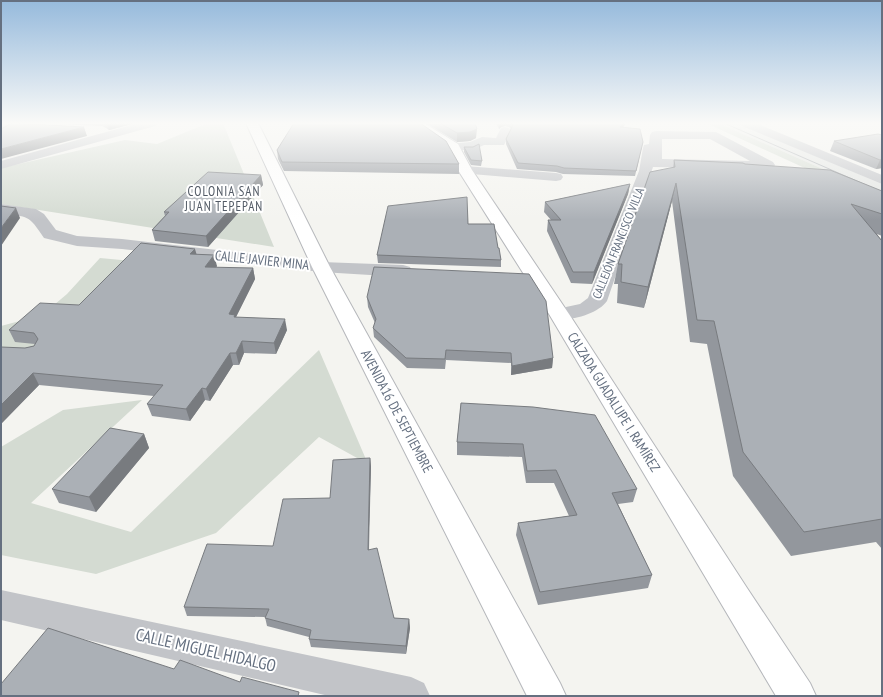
<svg xmlns="http://www.w3.org/2000/svg" width="883" height="697" viewBox="0 0 883 697" font-family="'PT Sans Narrow',sans-serif">
<style>
.built{fill:#e4e6e4}
.green{fill:#d4dbd2}
.lines{fill:none;stroke-linecap:round;stroke-linejoin:round}
.major-casing{stroke:#b5b7bb;stroke-width:2}
.minor{fill:#c2c4c8;fill-rule:evenodd}
.major{fill:#fff;fill-rule:evenodd}
.tram{stroke:#a2a6ac;stroke-width:1}
.wall{fill:#93979d}
.shaded-wall{fill:#787b7f}
.building{fill:#abb0b6;stroke:#787b7f}
.labels{text-anchor:middle;dominant-baseline:central;stroke-width:4;stroke-linejoin:round;paint-order:stroke}
.far-street-label{font-size:12px;fill:#657080;stroke:#fff}
.far-neighbourhood-label{font-size:13px;letter-spacing:1px;fill:#525a65;stroke:#fff}
.street-label{font-size:14px;fill:#657080;stroke:#fff}
.near-street-label{font-size:17px;fill:#657080;stroke:#fff}
</style>
<rect width="100%" height="100%" fill="#f4f4f0"/>
<!-- built -->
<path class="built" d="M718,123h19l145,61v11z"/>
<!-- green -->
<path class="green" d="M208,123h15l51,124 -273,-43v-36l124,-28 32,4z
M706,123h12l164,72 -62,-20z
M100,258l32,3 -88,87 -43,5v-27l41,-11 25,-21z
M319,350l49,114 -49,-27 -103,96 -120,41 -95,-19v-108l62,-37 79,-10 -111,103 100,29z"/>
<g class="lines">
<!-- major casing -->
<g class="major-casing">
<path id="major" d="M246,123h12l72,144 230,416 6,13h-39l-215,-429z
M410,123h14l34,21 14,26 97,144 178,274 63,95 6,13h-40l-227,-382 -91,-144 -10,-21z"/>
</g>
<!-- minor -->
<path class="minor" d="M1,123l35,1 4,1 2,3 -2,3 -4,1 -35,-2z
M139,123h18l-2,3 -154,43v-8z
M740,123h15l127,52v9l-140,-58z
M505,127l4,1 2,3 -7,14h-20l-11,5h-25l-1,-3 1,-3 22,-2 12,-5 14,1 5,-10z
M656,131l60,1 57,30 2,3 -2,3 -5,1 -115,-2 -46,134c-10,14 -39,21 -55,17l-3,-4 3,-4 28,-6 8,-6 51,-127 4,-23 1,-3 5,-1 1,-9 2,-3zM662,139h48l40,22 -88,-2z
M465,166l91,7 5,1 2,3 -2,3 -5,1 -96,-8 -2,-3 2,-3z
M1,204l35,5 8,5 12,16 21,6 45,3 199,23 82,3 7,2 2,4 -2,4 -7,2 -82,-5 -199,-23 -45,-3 -33,-8c-16,-24 -15,-21 -43,-24z
M1,590l410,87 13,6 6,13h-101l-328,-76z"/>
<!-- major -->
<use href="#major" class="major"/>
<!-- tram -->
<path class="tram" d="M724,123l158,69"/>
</g>
<!-- wall -->
<path class="wall" d="M33,123h103l-27,7 -3,-2 -4,-2z
M426,123h49l1,15 -6,3 -13,1z
M496,123h130l-3,4 20,15 -8,34 -72,-2 -7,-2 -39,-3 -11,-25v-5l5,-10 -2,-2 -4,-1 -4,1 -2,2z
M882,135v33l-6,1 -46,-18 4,-10z
M464,147h9l9,14 -1,5 -10,-1 -7,-13z
M277,150l182,14v10l-175,-3 -6,-12z
M674,160l71,4 137,27v45l-5,-2 5,7v308l-6,-7 -85,14 -58,-80 -26,-132 -17,-2 -18,-141 -28,107 -27,-5 1,-19h-4l4,-20 55,-96z
M261,175l2,10 -55,62 -53,-6 -3,-11 13,-14 -1,-4z
M630,184l-2,10 -36,90 -21,-1 -24,-52 1,-11h3l-7,-8 1,-10z
M468,224l30,24 3,12v7l-123,-4 -1,-8z
M197,255l20,11 -1,2h37l2,11 -19,38 51,13 -11,24 -32,-1 -5,12h-6l-23,36 -5,-1 -15,21 -38,-5 -5,-12 7,-8 -115,-11 -38,39 24,-76 9,-2 1,-2 -20,-2 -6,-12 70,-25z
M367,297l186,61 -1,10 -41,7v-12l-65,-3 -1,9 -38,-1 -33,-31 -1,-9 2,-5 -7,-16z
M461,403l176,86 -4,13 -15,2 34,71 -4,13 -110,17 -22,-70 2,-12 51,-7 -15,-33h-28l-4,-26 -65,-2v-13z
M144,434l5,14 -53,64 -37,-9 -7,-14z
M370,458l1,9 -2,83 25,68 15,1 1,9 -4,26 -95,-7 -2,-8v-2l-42,-11 -2,-9 -78,-1 -3,-9 89,-61 57,-48z"/>
<!-- shaded-wall -->
<path class="shaded-wall" d="M112,123h24l-27,7 -2,-6z
M500,123h6l-1,3 -4,1 -2,2v-5z
M623,123h3l-6,9v-5z
M84,127l3,9 -86,23v-10z
M477,129l-1,9 -6,3 -13,1v-9z
M882,159v9l-6,1 4,-9z
M261,175l2,10 -55,62 -2,-11z
M676,183l-4,18 -28,107 4,-21z
M630,184l-2,10 -36,90 2,-12z
M16,208l4,10 -19,28v-18z
M195,249l3,10 -8,-5z
M214,255l3,11 -9,12 -3,-11z
M253,268l2,11 -19,38 2,9 -9,-12z
M285,319l2,11 -11,24 -2,-11z
M242,341l2,12 -5,12 -3,-12z
M230,353l3,12 -23,36 -4,-12z
M553,358l-1,10 -41,7 1,-9z
M33,373l6,12 -38,39v-19z
M202,388l3,12 -15,21 -4,-12z
M144,434l5,14 -53,64 -7,-15z
M370,458l1,9 -3,91v-8z
M409,619l1,9 -4,26v-8z"/>
<!-- building -->
<path class="building" d="M12,123l72,4 -83,22v-20z
M105,123h7l-5,1z
M294,123h126l26,18 13,23 -177,-2 -5,-12z
M440,123h35l2,6 -7,3 -13,1z
M511,123h112l-3,4 20,2 3,13 -7,29 -72,-3 -7,-2 -39,-3 -12,-24 7,-14z
M878,134l4,1v24l-2,1 -46,-19z
M479,144l3,17 -11,-1 -7,-13h9z
M674,160l69,3 2,1 85,6 52,21v23l-31,-10 31,37v278l-78,13 -61,-80 -29,-131 -17,-1 -21,-137 -28,104 -27,-5 1,-18h-4l32,-92 25,-5z
M208,172l53,3 -55,61 -54,-6 17,-18h-5z
M630,184l-36,88h-21l-25,-52h13l-16,-18z
M467,197l1,27h26l4,24h1l2,12 -124,-5 11,-49z
M1,206l15,2 -15,20z
M141,243l54,6 -5,5 24,1 -9,12 48,1 -24,46 6,1 -1,2 51,2 -11,24 -32,-2 -6,12h-6l-24,36 -4,-1 -16,21 -39,-5 16,-19 -130,-12 -32,32v-58l24,1 9,-2 4,-7 -4,-6 -25,-3 31,-27 39,2z
M374,267l155,7 17,27 7,57 -41,8 -1,-13 -65,-3 -1,9 -39,-1 -33,-30 3,-9 -9,-22z
M461,403l72,4 62,8 42,74 -25,4 40,82 -112,17 -22,-69 59,-8 -21,-45 -29,1 -4,-27 -66,-2z
M110,428l34,6 -55,63 -37,-8z
M370,458l-2,92 9,-2 17,70 15,1 -3,27 -97,-7 2,-9 -46,-12 4,-9 -85,-2 23,-63 66,2 10,-47 47,-1 3,-38z
M48,628l126,41 6,-9 60,22 2,-5 57,15 -1,4h-297v-12z"/>
<!-- sky -->
<linearGradient id="sky" x2="0" y2="1"><stop stop-color="#96badc"/><stop offset="0.56" stop-color="#fafaf8"/><stop offset="1" stop-color="#fafaf8" stop-opacity="0"/></linearGradient>
<rect width="883" height="220" fill="url(#sky)"/>
<g class="labels">
<!-- far-street labels -->
<g class="far-street-label">
<text transform="translate(618 243) rotate(-68)">CALLEJÓN FRANCISCO VILLA</text>
</g>
<!-- far-neighbourhood labels -->
<g class="far-neighbourhood-label">
<text x="224" y="191">COLONIA SAN<tspan x="224" dy="15">JUAN TEPEPAN</tspan></text>
</g>
<!-- street labels -->
<g class="street-label">
<text transform="translate(262 260) rotate(6)">CALLE JAVIER MINA</text>
<text transform="translate(614 402) rotate(58)">CALZADA GUADALUPE I. RAMÍREZ</text>
<text transform="translate(397 411) rotate(62)">AVENIDA16 DE SEPTIEMBRE</text>
</g>
<!-- near-street labels -->
<g class="near-street-label">
<text transform="translate(206 650) rotate(13)">CALLE MIGUEL HIDALGO</text>
</g>
</g>
<!-- border -->
<rect width="883" height="697" fill="none" stroke="#657080" stroke-width="4"/>
</svg>
